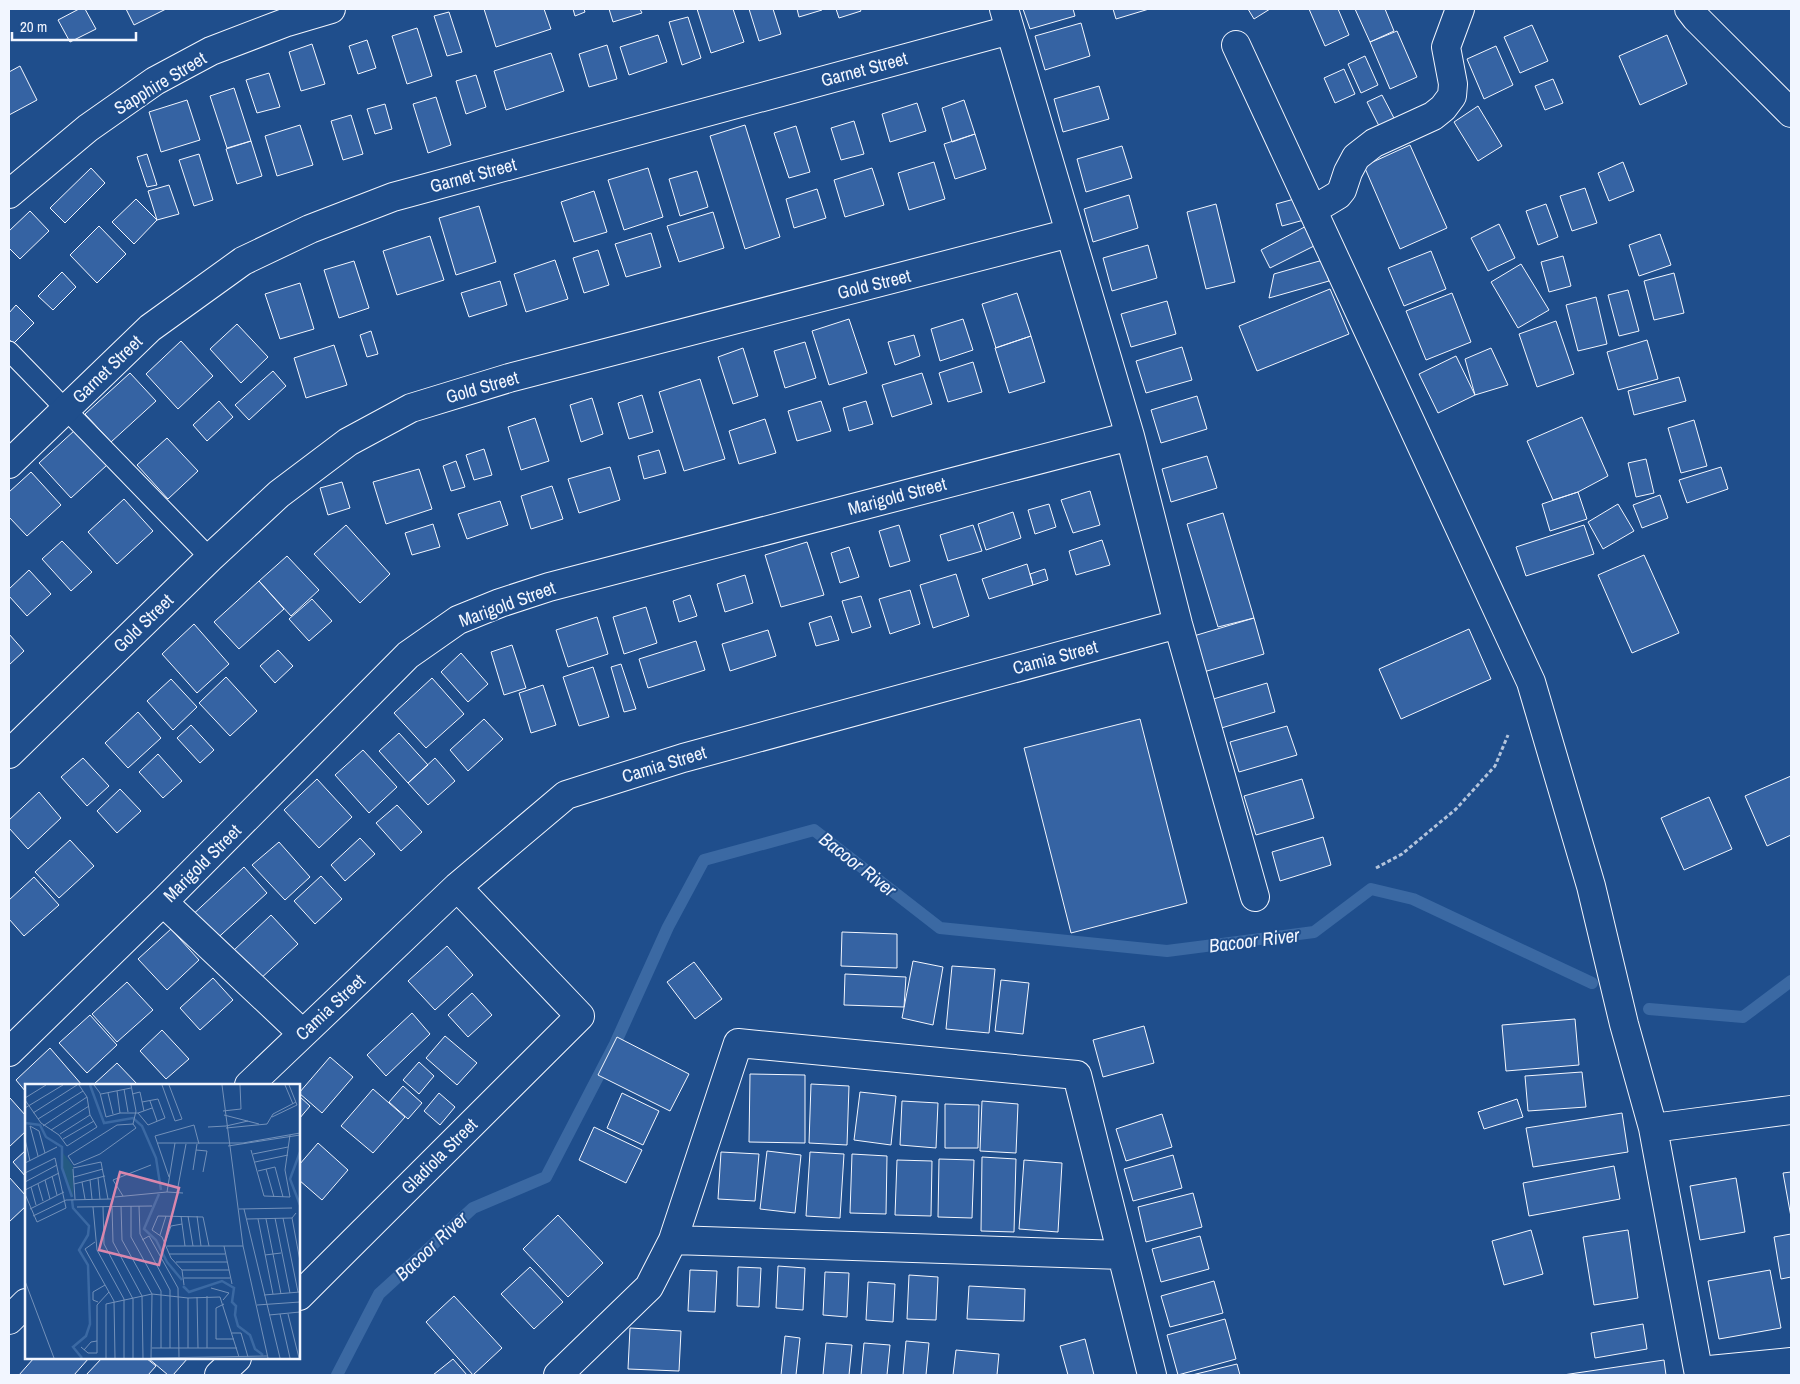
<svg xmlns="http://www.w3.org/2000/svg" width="1800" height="1384" viewBox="0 0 1800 1384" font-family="'Archivo Narrow',sans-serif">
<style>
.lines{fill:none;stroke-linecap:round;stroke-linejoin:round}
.stream{stroke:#3b69a3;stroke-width:12}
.building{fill:#3563a3;stroke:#f2f6ff}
.service-casing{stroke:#f2f6ff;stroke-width:21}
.minor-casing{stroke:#f2f6ff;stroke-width:30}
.path{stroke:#b3c4dc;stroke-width:3;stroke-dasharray:4 2.5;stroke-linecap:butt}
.service{stroke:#1f4e8c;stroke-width:19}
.minor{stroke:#1f4e8c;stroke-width:28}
.labels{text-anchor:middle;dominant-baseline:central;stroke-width:4;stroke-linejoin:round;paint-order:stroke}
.street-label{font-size:18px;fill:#f2f6ff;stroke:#1f4e8c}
.water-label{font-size:19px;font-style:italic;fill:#f2f6ff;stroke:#1f4e8c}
.inset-river{fill:none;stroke:#3b69a3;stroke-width:2.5}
.inset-road{fill:none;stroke:#7391ba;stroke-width:1}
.view{fill:#da87ad;fill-opacity:0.15;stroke:#da87ad;stroke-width:2.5}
.inset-edge{fill:none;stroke:#f2f6ff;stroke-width:2.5}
</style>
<rect width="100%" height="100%" fill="#1f4e8c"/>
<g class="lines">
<!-- stream -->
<path class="stream" d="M1649,1009l94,8 48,-36
M337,1375l42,-81 94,-86 73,-31 69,-133 53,-117 36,-67 110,-30 126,98 227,23 147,-19 57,-43 42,10 179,84"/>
</g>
<!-- building -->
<path class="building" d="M79,9h6l11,20 -26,13 -12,-22z
M126,9h40l-32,16z
M484,9h60l7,20 -55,18z
M573,9h11l1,3 -10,4z
M609,9h31l2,4 -29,9z
M697,9h36l11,33 -33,11z
M749,9h24l8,25 -22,7z
M797,9h25v1l-23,7z
M836,9h24l1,2 -22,7z
M1023,9h50l2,7 -45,13z
M1113,9h36l-33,10z
M1248,9h22l-16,10z
M1309,9h29l11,26 -24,11z
M1355,9h30l9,22 -24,11z
M449,12l13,40 -15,4 -13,-40z
M688,17l13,41 -19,7 -13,-43z
M1081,23l9,33 -45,14 -10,-34z
M1532,25l16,36 -28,12 -16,-36z
M417,28l15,48 -25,8 -15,-48z
M1397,31l20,46 -27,12 -20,-47z
M658,35l9,27 -38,13 -9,-28z
M1667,35l20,49 -47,21 -21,-49z
M367,40l9,28 -18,6 -9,-28z
M312,44l13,40 -24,7 -12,-39z
M607,45l10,34 -28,8 -10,-33z
M1496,46l17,39 -29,14 -17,-40z
M551,53l13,38 -58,19 -12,-39z
M1365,56l13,29 -17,8 -13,-29z
M20,66l17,34 -28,15v-43z
M1344,69l11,25 -20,9 -11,-25z
M269,73l11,34 -23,6 -11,-33z
M476,75l10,32 -20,7 -10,-33z
M1553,79l10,24 -18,7 -10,-24z
M1099,86l10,33 -46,13 -9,-33z
M234,88l17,53 -24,7 -17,-52z
M1382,95l13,25 -15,8 -13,-26z
M436,97l15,48 -23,8 -15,-49z
M187,100l13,40 -39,12 -12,-40z
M964,100l11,34 -23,8 -10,-34z
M917,103l9,28 -36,11 -8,-28z
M385,104l7,25 -17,5 -8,-25z
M1478,106l24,40 -24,15 -24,-39z
M351,115l12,39 -20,6 -12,-39z
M854,121l10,33 -23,6 -10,-32z
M300,125l13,40 -36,11 -12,-40z
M745,125l35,112 -35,12 -35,-113z
M796,126l14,46 -21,6 -15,-45z
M975,134l11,35 -31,10 -11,-35z
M251,141l11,35 -25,8 -11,-35z
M1410,145l37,83 -47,21 -36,-83z
M1122,146l10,32 -46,14 -9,-33z
M147,154l10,31 -10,2 -10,-30z
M199,154l14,46 -19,6 -15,-46z
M934,162l11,37 -36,11 -11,-37z
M1623,162l11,29 -25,10 -11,-28z
M91,168l14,15 -40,40 -15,-15z
M648,168l15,49 -39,13 -16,-50z
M872,168l12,37 -39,12 -11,-37z
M697,171l11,36 -28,9 -11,-37z
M169,185l10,29 -22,6 -9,-29z
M1585,188l12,35 -25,8 -12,-35z
M817,189l9,29 -32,10 -8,-29z
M594,191l13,41 -33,10 -13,-40z
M1129,195l9,33 -45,14 -9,-33z
M1298,198l6,22 -22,6 -6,-22z
M136,199l21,21 -23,24 -22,-22z
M1216,204l19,78 -29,7 -19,-77z
M1546,204l12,33 -20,8 -12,-34z
M479,206l17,56 -40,13 -17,-57z
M30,211l19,20 -29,28 -11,-11v-17z
M713,212l11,36 -45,14 -12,-36z
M1314,222l10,19 -54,27 -9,-18z
M1499,224l16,34 -27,13 -17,-33z
M99,226l27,28 -29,29 -27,-28z
M651,233l10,34 -35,10 -11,-33z
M1660,234l11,31 -32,11 -10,-31z
M430,236l14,44 -47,15 -14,-44z
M1148,245l9,33 -45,13 -9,-33z
M598,250l11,35 -25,8 -11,-35z
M1431,251l15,38 -42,17 -16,-38z
M1563,256l8,30 -22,6 -8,-30z
M555,260l13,39 -42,13 -12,-38z
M1323,260l6,21 -60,17 5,-24z
M354,261l15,47 -30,10 -15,-48z
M1521,264l28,46 -31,18 -27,-46z
M62,272l14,15 -23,23 -15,-14z
M1674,273l10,40 -30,7 -10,-39z
M500,281l7,24 -38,12 -8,-24z
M300,283l14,46 -34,10 -15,-45z
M1330,289l19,45 -92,37 -18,-45z
M1628,290l11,41 -20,5 -11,-41z
M1017,293l14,43 -35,12 -14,-44z
M1452,293l19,49 -45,18 -20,-49z
M1596,297l11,47 -29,7 -12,-46z
M1167,301l9,33 -45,13 -10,-33z
M16,305l18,18 -21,21 -4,-5v-26z
M849,319l18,54 -38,12 -17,-54z
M963,319l10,31 -33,11 -9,-32z
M1556,321l18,53 -37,13 -18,-53z
M237,324l31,33 -27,26 -31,-34z
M371,331l7,23 -11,3 -7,-22z
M914,335l6,21 -25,9 -7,-23z
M1031,336l14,46 -36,11 -14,-45z
M1647,340l11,39 -40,11 -11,-38z
M181,341l32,35 -35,33 -32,-35z
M805,342l11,36 -31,10 -11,-37z
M334,345l13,40 -41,13 -12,-40z
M1182,347l10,33 -46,13 -10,-32z
M743,348l15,48 -25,8 -15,-47z
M1491,348l17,37 -33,10 -10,-36z
M1456,356l19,39 -37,18 -19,-39z
M973,362l9,30 -34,10 -9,-29z
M273,371l13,15 -37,34 -14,-15z
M130,373l26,28 -45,41 -26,-28z
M922,373l10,31 -40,13 -10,-32z
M1679,377l7,24 -52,14 -6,-24z
M700,379l25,80 -41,12 -25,-79z
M642,395l11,37 -24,7 -11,-36z
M1197,396l10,33 -46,14 -10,-33z
M592,398l11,36 -22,8 -11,-37z
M219,401l14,16 -26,24 -14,-16z
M821,401l10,30 -34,10 -9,-30z
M866,401l7,23 -24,7 -6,-23z
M1582,417l26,59 -30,16 -25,8 -26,-59z
M535,418l14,43 -28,9 -13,-43z
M765,419l11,34 -37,11 -10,-33z
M1694,420l13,46 -26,7 -13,-45z
M75,430l32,35 -36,33 -32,-35z
M167,438l31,33 -30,28 -31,-34z
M484,449l8,26 -18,5 -8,-25z
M659,450l7,23 -22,6 -6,-23z
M1207,456l10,32 -46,14 -9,-33z
M1646,459l8,34 -18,4 -8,-34z
M456,461l9,26 -14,4 -8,-25z
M610,467l10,33 -41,13 -11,-34z
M1721,467l7,22 -41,14 -8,-23z
M419,469l13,40 -46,15 -13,-42z
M31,472l30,33 -34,31 -18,-19v-25z
M342,482l8,26 -22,7 -8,-27z
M552,486l11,33 -32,10 -10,-33z
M1090,491l10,34 -27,8 -12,-33z
M1578,492l9,27 -37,12 -8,-27z
M1660,495l8,23 -26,10 -9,-23z
M124,499l29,32 -36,33 -29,-32z
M500,501l8,24 -41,14 -9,-25z
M1049,504l7,23 -21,7 -7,-24z
M1618,504l16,27 -31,18 -15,-27z
M1013,512l8,26 -35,12 -8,-26z
M1223,513l31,105 -36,9 -31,-103z
M433,524l7,23 -28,8 -7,-22z
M346,525l44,49 -30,29 -46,-49z
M899,525l11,36 -20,6 -11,-36z
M973,525l9,26 -34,10 -8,-26z
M1584,525l10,29 -68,22 -10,-29z
M1102,540l8,25 -34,10 -7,-24z
M62,541l30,31 -21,19 -29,-32z
M807,542l17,53 -43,12 -16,-52z
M849,547l10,30 -19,6 -9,-30z
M1644,555l35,78 -47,20 -34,-78z
M287,556l32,34 -28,26 -32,-35z
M1027,564l6,21 -44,14 -7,-20z
M1045,569l3,11 -15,5 -3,-11z
M29,570l22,24 -24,22 -18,-20v-7z
M956,574l13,42 -36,12 -13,-43z
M745,575l8,28 -28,9 -8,-28z
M259,581l25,28 -45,40 -25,-27z
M910,590l10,34 -30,10 -11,-35z
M690,595l7,21 -18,6 -6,-21z
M861,596l10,31 -19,6 -10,-32z
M312,599l20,22 -23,20 -20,-22z
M646,607l11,36 -33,11 -11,-37z
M831,616l8,24 -23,6 -7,-23z
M597,617l11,37 -40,13 -12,-37z
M1254,618l10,36 -67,20 -10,-36z
M194,624l35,40 -32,29 -35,-39z
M1469,629l22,50 -90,40 -22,-50z
M768,630l8,26 -46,15 -8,-27z
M9,634l15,17 -15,14z
M696,641l9,29 -57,18 -9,-29z
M512,645l14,43 -22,7 -13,-43z
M278,650l15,16 -18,17 -15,-17z
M461,653l27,31 -20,18 -27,-30z
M621,664l15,45 -12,3 -13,-45z
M593,667l16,50 -30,9 -16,-49z
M226,677l31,34 -27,25 -31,-33z
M432,678l32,36 -38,34 -32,-35z
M171,679l26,28 -24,23 -26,-29z
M1267,683l8,29 -57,17 -8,-29z
M543,685l13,40 -25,8 -12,-40z
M138,712l23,26 -33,30 -23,-25z
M484,719l19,20 -35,32 -18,-21z
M1140,719l47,184 -116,30 -47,-185z
M191,725l23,25 -14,13 -23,-25z
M1287,726l10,29 -58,17 -9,-30z
M399,733l29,32 -20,18 -29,-32z
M363,750l34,37 -28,26 -34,-38z
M158,754l24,27 -19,17 -24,-26z
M83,758l26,28 -22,20 -26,-29z
M435,758l20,23 -27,24 -20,-22z
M1791,776v59l-24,11 -22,-50z
M317,779l35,38 -33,31 -35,-38z
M1302,779l12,39 -58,17 -12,-39z
M120,789l21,22 -24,22 -20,-22z
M39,792l22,26 -33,31 -19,-21v-8z
M1709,797l23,52 -48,21 -23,-52z
M397,805l25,27 -21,19 -25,-28z
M1323,837l8,28 -51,16 -8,-29z
M360,838l15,16 -30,27 -14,-16z
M70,840l24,26 -35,32 -24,-26z
M279,842l31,35 -25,23 -33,-35z
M244,867l23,26 -56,51 -23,-25z
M321,876l21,23 -27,25 -21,-23z
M34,877l25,28 -35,31 -15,-17v-19z
M271,915l27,29 -40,37 -26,-29z
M171,929l28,31 -32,30 -29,-31z
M842,932l55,2v34l-56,-2z
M447,946l26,29 -38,35 -27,-29z
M913,961l30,6 -10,58 -31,-7z
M694,962l28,37 -27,20 -28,-37z
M952,966l43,3 -6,64 -43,-4z
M845,974l61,3 -2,30 -60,-2z
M213,978l20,22 -33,30 -20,-22z
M1001,980l28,3 -6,51 -28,-3z
M127,982l26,28 -36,32 -25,-28z
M472,993l20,22 -24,22 -20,-22z
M412,1013l18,21 -44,42 -19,-21z
M90,1015l27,30 -30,28 -28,-30z
M1575,1019l4,46 -73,6 -4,-46z
M1144,1026l10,37 -51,14 -10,-37z
M162,1030l27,29 -23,20 -26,-28z
M445,1036l32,27 -20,22 -31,-27z
M617,1037l72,37 -19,37 -72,-36z
M50,1048l32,37h-56v7l-10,-12z
M330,1057l23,20 -31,36 -23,-20z
M419,1062l15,14 -15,18 -16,-14z
M117,1063l21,22h-45z
M1582,1072l4,35 -58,4 -3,-35z
M750,1074l55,1v68l-56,-1z
M811,1084l38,2 -2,59 -38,-2z
M403,1086l19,17 -14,16 -19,-17z
M373,1089l32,28 -32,36 -32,-27z
M860,1092l36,4 -5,49 -37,-5z
M439,1093l16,14 -15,18 -16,-14z
M622,1093l37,18 -16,34 -36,-17z
M299,1096l11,10 -11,13z
M10,1098l16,18v15l-17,16v-48z
M1517,1099l6,18 -39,12 -6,-17z
M902,1101l36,2 -2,45 -36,-3z
M982,1101l36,3 -2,49 -36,-2z
M945,1104l34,1 -1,43h-33z
M1622,1113l6,39 -95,15 -7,-39z
M1162,1114l10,33 -46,14 -10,-32z
M594,1127l48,23 -16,33 -47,-23z
M318,1143l30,27 -26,30 -23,-20v-15z
M26,1150v27l-13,-15z
M767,1151l34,4 -6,58 -35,-4z
M721,1152l38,2 -4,47 -37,-2z
M810,1152l34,2 -4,64 -34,-2z
M852,1154l35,2 -1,58 -36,-1z
M1173,1155l9,33 -49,13 -9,-32z
M982,1157l34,2 -2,73 -33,-1z
M939,1159l35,1 -2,58 -34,-1z
M897,1160l35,1 -1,55 -36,-1z
M1024,1160l38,3 -4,69 -39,-3z
M1614,1166l6,33 -91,17 -6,-33z
M1791,1172v45l-8,-44z
M9,1177l17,19v10l-17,16z
M1736,1178l9,54 -45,8 -10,-54z
M1193,1193l9,34 -56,15 -8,-35z
M558,1215l45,48 -35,34 -45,-48z
M1531,1230l12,44 -39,11 -12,-44z
M1628,1230l10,68 -44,7 -11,-68z
M1791,1234v43l-10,2 -7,-42z
M1200,1236l9,33 -48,13 -9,-33z
M778,1266l27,2 -2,42 -27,-2z
M530,1267l33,35 -29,27 -33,-35z
M738,1267l23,1 -2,39 -22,-1z
M690,1270l27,1 -2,41 -27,-1z
M1770,1270l11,58 -62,11 -11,-58z
M825,1272l24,1 -2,44 -24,-2z
M909,1275l29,2 -2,43 -29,-1z
M1214,1281l9,32 -53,14 -9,-31z
M868,1282l27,2 -2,38 -27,-2z
M969,1286l56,3 -1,32 -57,-2z
M454,1296l48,52 -29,27 -47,-53z
M1225,1319l11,40 -58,16 -11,-40z
M1643,1324l4,25 -52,9 -4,-25z
M630,1328l51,3 -2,40 -51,-2z
M785,1336l15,2 -4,37h-15z
M1085,1339l9,36h-26l-8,-29z
M906,1341l23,2 -3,32h-23z
M826,1343l26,2 -3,30h-26z
M864,1343l26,2 -3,30h-26z
M956,1350l43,4 -2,21h-44z
M34,1358h55l-15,17h-55z
M102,1358h44l10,8 -8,9h-62z
M148,1358h40l-15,17h-5z
M453,1359l14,16h-34z
M1664,1360l2,15h-103z
M1237,1364l3,11h-48z"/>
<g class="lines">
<!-- service casing -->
<g class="service-casing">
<path id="service" d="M9,351l201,207"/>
</g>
<!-- minor casing -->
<g class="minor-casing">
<path id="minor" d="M1004,9l126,427 48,188 77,273
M1689,9l7,9 95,95
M1236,45l295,637 60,204 33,138 29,104
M9,194l79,-66 67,-47 56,-30 76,-29 44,-13
M1313,210l25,-15 4,-5 6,-18 8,-15 18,-14 59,-27 10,-8 9,-12 1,-12 -7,-37 14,-38
M9,464l141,-136 93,-67 67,-32 83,-32 617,-167
M9,754l201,-196 69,-64 69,-52 63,-34 98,-30 561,-145
M163,902l139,131
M9,1052l154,-150 245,-247 50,-35 42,-17 49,-16 581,-151
M249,1085l208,-198 109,-92 117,-37 495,-134
M673,1240l449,15
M299,1296l281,-280 -123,-129
M9,1320l17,-17
M1699,1371l92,-9
M219,1375l18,-17
M558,1375l91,-88 24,-47 65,-197 339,32 75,300
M1699,1375l-46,-247 138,-18"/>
</g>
<!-- path -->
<path class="path" d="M1376,868l26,-14 54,-45 39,-43 13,-31"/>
<!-- service -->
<use href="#service" class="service"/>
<!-- minor -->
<use href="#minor" class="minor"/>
</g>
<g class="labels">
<!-- street labels -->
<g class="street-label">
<text transform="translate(864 69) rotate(-15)">Garnet Street</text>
<text transform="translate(160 83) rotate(-31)">Sapphire Street</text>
<text transform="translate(473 175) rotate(-15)">Garnet Street</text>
<text transform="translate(874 284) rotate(-14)">Gold Street</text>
<text transform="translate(107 369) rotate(-44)">Garnet Street</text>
<text transform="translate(482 387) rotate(-16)">Gold Street</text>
<text transform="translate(897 496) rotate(-15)">Marigold Street</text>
<text transform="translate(507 604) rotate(-20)">Marigold Street</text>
<text transform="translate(143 623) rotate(-44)">Gold Street</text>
<text transform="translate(1055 657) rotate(-15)">Camia Street</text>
<text transform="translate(664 764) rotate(-17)">Camia Street</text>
<text transform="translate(202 863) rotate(-45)">Marigold Street</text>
<text transform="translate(330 1007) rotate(-43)">Camia Street</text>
<text transform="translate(439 1156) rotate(-45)">Gladiola Street</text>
</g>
<!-- water labels -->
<g class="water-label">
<text transform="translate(858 864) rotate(38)">Bacoor River</text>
<text transform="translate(1254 940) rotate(-7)">Bacoor River</text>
<text transform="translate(431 1246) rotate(-43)">Bacoor River</text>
</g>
</g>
<!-- overview -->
<g transform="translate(25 1084)">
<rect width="275" height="275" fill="#1f4e8c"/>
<path d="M38,69l10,13v32l-10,-30z" fill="#245a82"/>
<path class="inset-river" d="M65,1l14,38 29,-5 9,8 14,32 5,32M0,39l15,2 6,12 16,10v21l10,29M275,68l-10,27 10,26M134,110l-15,35 12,11 11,22 15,18M47,116l1,8 16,18 -1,9 -9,15 9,15 2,59 -4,12 -13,11 9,11M158,202l6,6 33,-11 12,7 -2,14 4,4 -1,9 3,11 12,9 5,14 8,6"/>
<path class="inset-road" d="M69,1l6,8 6,24 14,-4h18l14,-5M106,1l5,26 -3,13M137,1l13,36 7,-2 -13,-34M197,1l21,161 25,112M260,1l8,19M99,5l4,23M92,7l3,22M83,9l5,21M76,10l30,-6M107,10l8,-2 4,19M0,14l21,-13M0,16l16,23 18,12 8,11 30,-19 -7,-12 -3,-18 -8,-12M125,17l7,20M0,24l38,-23M198,27l18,-2 -1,-24M8,29l44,-28M113,29l10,12 17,-7 -7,-19 -16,3M199,31l35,9M247,33l25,-12 -8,-20M13,35l45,-28M5,42l9,5 6,22M5,42l8,30M18,42l44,-29M201,42l22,-5M183,43l18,-1M201,44l41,-4 6,-10 23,-12M26,46l38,-24M35,50l30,-19M0,55l5,22M38,55l31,-18M133,59h85l57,-10M150,59l-8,49 16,1M203,62l72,-11M171,66l11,1 -4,21M226,66l13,46 26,1 -5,-27 5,-35M228,70l35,-7M230,78l33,-7M0,79l32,-16M49,81l-6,-9 49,-31 16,-1M49,81l26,-11 36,-26 -3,-4M48,84l28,-6 7,37M48,85l2,30M241,85l8,28M168,86l4,-26M233,87l17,-4 8,30M0,89l30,-15 11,50 -29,14 -12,-28M27,92l5,19M49,93l29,-8M144,93l-14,-41 39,-11 5,19M73,94l2,21M20,96l5,19M65,96l2,19M0,98l32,-17M57,98l3,17M13,100l5,17M49,100l31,-8M6,103l5,18M0,106l34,-17M152,108l9,-48M98,112l-10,-16 38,-15M90,113l52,-5M96,122l1,34 30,54 -1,64M106,122v31l30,54v57M114,122l1,28 30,56v58M52,123l75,-1M68,123l4,43 27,49v59M78,123l1,37 29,55v59M87,123l1,35 29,54 1,62M5,125l34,-17M214,125l53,-1M219,125l36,149M271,129l-4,5 8,43M8,132l33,-16 45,-1M156,132l4,30M163,132l5,30M172,132l4,30M250,134l15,75M258,134l15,74M222,135l45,-1M233,135l15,75M241,135l15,75M135,151l6,-19M117,156l7,-4 29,52 1,70M70,158l-10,7 29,52 1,57M140,159l6,-17 11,-2M142,162h76M199,162l8,38M144,170h56M240,171l16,-2M151,178h51M157,186h47M159,194h46M0,197l29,77M159,201l-2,-15 -11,-12 -9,-21 -10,-7 6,-14 45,1 6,29M186,204l18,5 -6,7M239,211l36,-3M182,212v52M172,213l1,51M163,214v50M73,218l-5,-2v-8l12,-7M199,220l-8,4v31h18M232,221l43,-3M255,230l10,44M263,230l11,44M244,231l31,-3M207,249h9l7,24M56,263l7,6h9M127,264h85M59,266l7,-8 6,-1M72,269v-48l12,-13M81,274v-54l46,-10 36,4 32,-1 19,60M126,274l116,-2"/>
<path class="view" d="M95,88l59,16 -20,77 -60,-15z"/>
<rect width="275" height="275" class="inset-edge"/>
</g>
<!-- border -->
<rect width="1800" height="1384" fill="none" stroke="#f2f6ff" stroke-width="20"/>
<!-- scale -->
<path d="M12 32v8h124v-8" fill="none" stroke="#f2f6ff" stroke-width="2.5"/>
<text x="20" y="32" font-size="15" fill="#f2f6ff" stroke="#1f4e8c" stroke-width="4" paint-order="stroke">20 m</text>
</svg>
